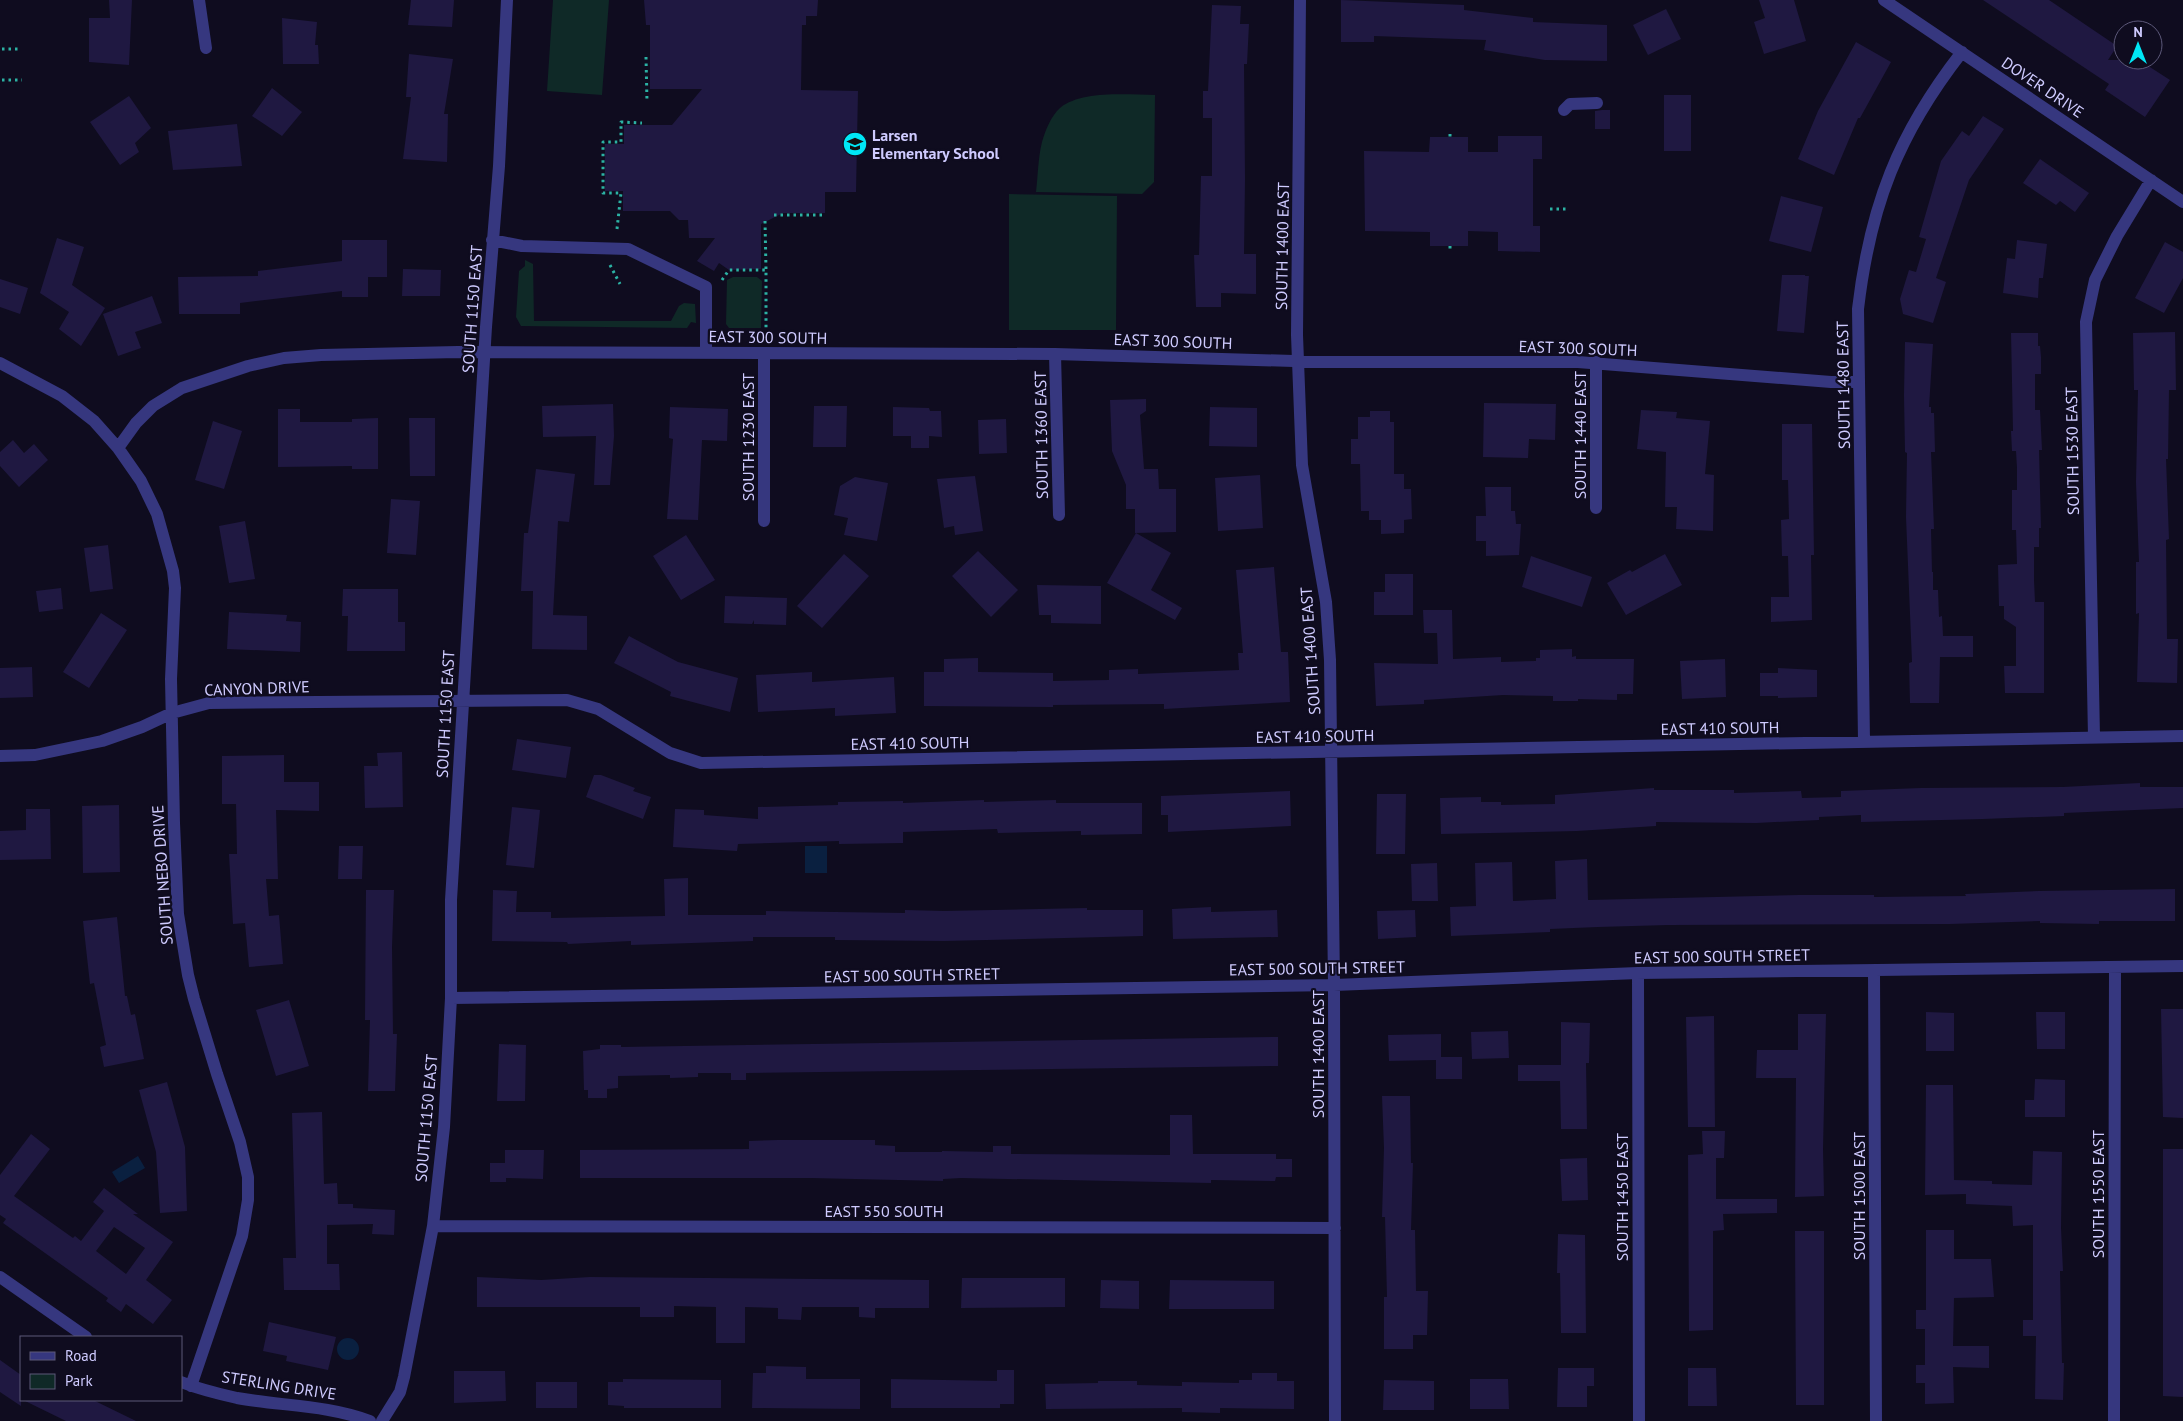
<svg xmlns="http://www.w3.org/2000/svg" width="2183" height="1421" viewBox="0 0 2183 1421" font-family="'PT Sans',sans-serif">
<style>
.green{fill:#0f2927}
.water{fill:#0a2040}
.building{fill:#1f1841;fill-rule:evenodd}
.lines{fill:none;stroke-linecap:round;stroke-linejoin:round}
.path{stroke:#2cb2a4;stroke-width:3;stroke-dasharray:2.5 4;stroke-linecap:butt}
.minor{stroke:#36377f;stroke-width:12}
.labels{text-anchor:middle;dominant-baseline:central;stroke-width:4.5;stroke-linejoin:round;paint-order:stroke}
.street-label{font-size:16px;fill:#cfcbff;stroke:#0f0c1f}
.poi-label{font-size:16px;font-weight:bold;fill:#cfcbff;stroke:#0f0c1f;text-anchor:start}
</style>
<rect width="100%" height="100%" fill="#0f0c1f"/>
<!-- green -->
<path class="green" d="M553,0h56l-7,95 -55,-4z
M1155,95l-1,87 -12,12 -106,-2c2,-16 2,-34 6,-50 3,-11 9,-26 18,-34 22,-18 68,-13 95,-13z
M1009,194l108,2 -1,134h-107z
M525,260l8,4 1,57h137l8,-15 5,-3 11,1 1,19 -5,-1 -4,6 -166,-2 -5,-9 3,-46 6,-5z
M733,277h24l5,4 -1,47h-32l-3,-4 1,-44z"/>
<!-- water -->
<path class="water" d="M805,846h22v27h-22z
M138,1156l7,12 -26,15 -7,-11z
M337 1349a11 11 0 1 1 22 0a11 11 0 1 1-22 0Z"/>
<!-- building -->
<path class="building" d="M109,0h23l-3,65 -40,-3v-44h21z
M411,0h43l-2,27 -44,-2z
M644,0h174l-1,16h-11v9h-4l-1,65 57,1 -2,101h-31v21h-42l-22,11v45l-32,1 -10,-7 -5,8 -17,-10 18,-23h-26l-1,-18h-9l-9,-9h-47v-20h-18v-47h19v-19h48l30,-36h-52v-64h-4z
M1341,0l123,5v5l69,8v4l74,3v36l-62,-1 -61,-10 2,-10 -112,-4v6h-33z
M1759,0h35l12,41 -42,13 -10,-32 11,-4z
M1983,0h66l68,46 -9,14h31l31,20 -25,37 -40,-27 4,-6z
M1212,5l29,1 -1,18h9l-2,40h-3l1,115 -1,75h12v40l-35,-1v14h-25l-2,-52h5l2,-79h11v-58h-9v-27h5z
M1666,9l15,30 -33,16 -15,-30z
M282,18l35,4 -2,23h3l1,19h-36z
M1856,42l35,20 -31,56h-2l-24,57 -36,-16 20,-48z
M409,54l44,5 -9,55h4l-1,48 -44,-3 8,-62h-5z
M272,88l30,24 -20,24 -30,-20z
M1664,95h27v56h-27z
M129,96l22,32 -16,15 4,9 -19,13 -30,-43z
M1602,110h8v19h-15v-18z
M1983,116l21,13 -35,51 -33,98 10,4 -13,41 -30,-9 -3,-15 9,-29 7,2 10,-33 -7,-2 22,-76 21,-30 7,5z
M237,124l5,42 -69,4 -5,-39z
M1498,136h44v23h-9v67h7v26l-42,-1v-19l-30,-1v15h-38v-14l-65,-1 -1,-80 65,1 1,-15h38v15h30z
M2040,159l49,34 -14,19 -15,-11 -4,4 -33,-22z
M1781,196l42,11 -12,45 -42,-11z
M57,238l27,9 -12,38 33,23 -24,38 -22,-17 10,-17 -29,-19z
M342,240h45v37h-19v20h-26v-6l-102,12v11h-61l-1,-37 80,-1v-5l84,-10z
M2017,240l30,4 -4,34h-4l-1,20 -35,-5 4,-35 8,1z
M2165,242l18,10v26l-19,35 -29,-15z
M403,269l38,1 -1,26h-38z
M1782,275h23v1h4l-5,57 -27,-2z
M0,279l28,9 -8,26 -20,-7z
M152,296l10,27 -27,9 6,16 -23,8 -15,-42z
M2175,332l1,58h-7l-1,69h-2l3,80 -3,1 1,99h11l-1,44 -40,-1 2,-69 -3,1v-52h3l-3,-80 2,-92h-4l-1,-57z
M2011,333h27v13h2l1,11v17h-6v36h5l2,40h-3l2,78h-2v19h-5v33l1,22h9v91h-39l-1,-27h12v-39l-12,-8v-13h-5l-1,-41 19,-1 -1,-34h-4v-40h5v-22l-1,-17h-4l-1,-20h2z
M1905,342l28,2 -4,63h2v6h3l1,39h-4l3,77h-3l1,43h1v18h5l1,27 3,-1 1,20h30v21h-33l-1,46h-29l-1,-40 3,-1 -6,-145 1,-64 -2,-1 -1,-57z
M1146,399v12l-6,4 4,54h14l1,20h17v43l-41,1v-24h-9v-24l-14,-34 -2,-51z
M1484,403l72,1 -1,36 -26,-1 -1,19 -45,-1z
M613,404l1,32 -4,49h-16l2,-49 -53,1 -1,-31z
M814,406h33l-1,41h-33z
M670,407l58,2 -1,32 -25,-1 -4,80 -31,-1 6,-80 -4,-1z
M893,407l36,1 1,3h11l1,26 -13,-1v12h-18v-12h-18z
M1210,407l47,1v39l-48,-1z
M278,409h22v13h52v-3l26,-1v51h-26v-3l-74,1z
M1641,410l36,2 -1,6 34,3 -5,53 9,1 -1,56 -37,-2 1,-22h-12l1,-55 -29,-3z
M1370,411h20v11h4v52h10v15h7l1,30 -8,1v13l-23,1v-14h-12v-9h-8l-1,-47h-9v-25h7v-22h12z
M409,418h26v58h-25z
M1006,419l1,34 -28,1 -1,-34z
M213,421l29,10 -18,58 -29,-9z
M1782,424h30l2,131h-3l1,65 -41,2v-25h18l-1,-41h-6l-1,-36 8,-1 -1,-39h-6z
M13,440l11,13 10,-9 14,16 -29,27 -19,-21v-14z
M536,469l39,5 -6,48 -11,-1 -5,94 34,1v34l-55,-1 1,-58h-12l3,-58h4z
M1260,475l3,53 -45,3 -3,-53z
M975,476l8,55 -28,4 -1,-9 -10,2 -7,-49z
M855,477l33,6 -11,58 -33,-6 4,-17 -14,-3 6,-29z
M1485,487h26v24h4l1,13h5l-2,31 -33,1v-15h-10v-25h10z
M391,499l29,2 -4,54 -29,-2z
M245,521l10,58 -26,4 -10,-57z
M1136,533l35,20 -20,37 31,18 -7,12 -68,-37z
M686,535l29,45 -34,20 -28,-44z
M108,545l5,44 -23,3 -6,-44z
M978,551l40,39 -27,27 -39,-41z
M844,554l25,22 -47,52 -25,-22z
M1665,554l17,31 -56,30 -19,-32 23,-13 2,2z
M1531,556l61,21 -10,30 -60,-20z
M1274,567l7,85h7l2,50 -126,7v-5l-111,1v2l-129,-1v-34h20v-13l34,-1v14l75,1v8l56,-1v-10l29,-1v5l101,-4 -1,-17h5l-7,-83z
M1385,574h28v41h-39v-23h11z
M1037,585l64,1v38l-50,-1v-8h-12z
M61,588l2,21 -24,3 -3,-21z
M343,589h55v33h7v29h-58l1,-35h-6z
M725,596l62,2 -1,27 -32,-1v-4l-2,4 -28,-1z
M1423,610h29l1,49 48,-2v5l35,-1v-3h4v-8l32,-1v8l4,-1v3h58l-1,35h-16v6l-39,-1v2h-25v-5l-50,-1 -79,5v4l-48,2 -2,-43 64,1 -1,-31h-13z
M229,612l58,3 -1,6 15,1 -1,30 -73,-3z
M101,613l26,17 -38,58 -26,-16z
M629,636l49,26 60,16 -8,34 -60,-16 1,-4 -57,-29z
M1725,659l1,38 -44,2 -2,-38z
M32,667l1,30 -33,1v-30z
M1778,668l39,2v27l-39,1v-2h-18v-23h18z
M812,672v10l82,-5 2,36 -61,3v-8l-77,4 -2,-37z
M517,739l54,8 -5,31 -54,-8z
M402,752l1,55 -38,1 -1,-42h14l-1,-13z
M284,755v27h35v29l-43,-1 2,69h-12l3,37 10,-1 4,49 -34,3 -4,-44 -12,1 -4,-70h8l-1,-50h-14v-48z
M594,775h7l34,13 -2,3 18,6 -8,22 -57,-22z
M2140,783v4h43v21l-119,5v3l-81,3 -122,3v-7l-42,2v3l-63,3 -100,-1v4l-79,5 -136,3 -1,-36 41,-1v5h20v3l54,-1v-9l99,-7v2h80v3l67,-2 1,7 39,-1v-6l80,-3 142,-1z
M1290,791l1,35 -123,6v-17h-7v-19z
M1377,794h29l-1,60h-29z
M984,800v2l72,-2v3h86v31l-61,1v-4l-83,2 -1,-4 -94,3v11l-64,1v-3l-101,3 -1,7 -64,-4 2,-38 29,1v5l54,4v-12l80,-2v-3l65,-1v2z
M119,805l1,67 -37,1 -1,-67z
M512,807l28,3 -6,58 -28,-3z
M26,809h24l1,50 -51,1v-29l26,-1z
M339,846h24l-1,33h-24z
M1587,859l1,41 211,-5h75v2l92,-1 -1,-2 74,-3 136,-2v32h-76v3l-59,-1v-2l-90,3 -282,1 -70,2 -48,2v3l-99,4 -1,-29 26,-1 -1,-43 37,-1 1,39 43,-2 -1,-38z
M1437,863l1,38h-26l-1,-37z
M688,878v37h78v-4l139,2v-3l39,1 143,-3v2h56v26l-199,5 -109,-1v-3h-82v4l-122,4v-4l-63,3 -1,-2 -75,-1 1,-51 24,1 -1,21h35v6l114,-2 -1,-37z
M366,890h28l-2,57 1,87h4l-2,57h-27l2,-71h-5z
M1211,907v5l66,-2 1,27 -105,2 -1,-30z
M1415,910l1,27 -38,2 -1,-28z
M117,917l8,79h2l4,19 4,-1 9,45 -40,8 -4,-20 6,-2 -12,-62 -4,1 -7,-63z
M289,1000l20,66 -33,10 -20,-66z
M2161,1009h22v109l-20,-1z
M1926,1012l28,1v38h-28z
M2036,1012h29v37h-28z
M1798,1014h28l-3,135 1,47 -29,1 1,-119h-40l1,-28h41z
M1714,1016l1,111h-27l-2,-110z
M1561,1022l29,1 -1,40h-3l1,66h-26l-1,-48h-42v-16h43z
M1508,1031l1,27 -37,1 -1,-27z
M1441,1034v23h21v22h-26v-19l-47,1 -1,-26z
M1278,1037v29l-532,7v7h-15v-7h-33v4l-28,1v-3l-52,1v12l-11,1v9h-19v-8h-4l-1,-39 17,-2v-4h21v2z
M499,1044l27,1 -1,56h-28z
M2035,1079l30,1v37h-40v-17h9z
M167,1082l18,65 2,64 -27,2 -4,-61 -17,-62z
M1926,1085h27l1,95 38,1v3l40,1 1,-34 29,1 -1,76 2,43h-3l2,92h2l-1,37 -28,-1 1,-63h-13v-16h10v-95l-20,1 -1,-20 -46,-2v-10l-41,1z
M1382,1096h28l1,67h2l-2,67h4l1,61h12l-1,44h-14v14h-29v-52h3l-2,-80h-3l2,-69z
M322,1112l2,72 13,-1 1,21h15v4l42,2 -1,25 -22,-1 1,-10 -46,1v39h12l1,26h-56l-1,-32h13l-4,-145z
M1170,1115h22l1,39h83v5h16v18h-16l-1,4 -64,-1v3l-250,-5 -18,1v2l-132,-3h-231v-28l169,-1v-8l29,-1h97v5l20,1v6h47v-1l51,1v-6h18v8l159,1z
M1702,1131h23l-1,27h-8v41h61v14l-54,1 1,16 -11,1v99l-24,1 -1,-176 15,-1z
M31,1134l19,15 -36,47 59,42 2,-2 6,5 23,-30 -11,-9 11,-14 34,26h-5l40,28 -27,38 26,20 -19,24 -27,-20 -5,8 -15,-11 2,-3 -105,-75 3,-4 -6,-4v-40zM114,1227l31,21 -19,26 -30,-23z
M2163,1149h20v248l-20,-1z
M505,1150h39l-1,29 -37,-1v4h-16v-19h15z
M1587,1158l1,42 -26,1 -2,-42z
M1926,1230h28v29h37l3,38 -40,1 -1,48h36v22l-36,-1 1,36 -29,1v-21h-9v-18h9v-36h-9v-19h10z
M1795,1231h29v174h-28z
M1558,1234l27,1 1,98h-25l-1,-60h-3z
M477,1277l64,3 49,-3 339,3v28h-54v10l-16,-1v-10h-57l-1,13 -23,-1v-11l-33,-1v36h-29v-36l-42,-1v11h-34v-10h-163z
M962,1278h103v29l-104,1z
M1101,1280l38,1v28l-39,-1z
M1170,1280l104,1v28h-105z
M269,1322l67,15 -8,33 -42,-9 1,-5 -24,-5z
M0,1360l21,15v31l-21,-14z
M766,1366l40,1v12h54v30l-108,-1 1,-35h13z
M1558,1368h36v18h-7v21h-30z
M1688,1368h28l1,38h-29z
M997,1370h17v34h-14v4h-109v-29l106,2z
M454,1371h51l1,30 -52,2z
M1252,1373h25v8h17v28l-74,-1v5l-38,-1v-4l-136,1 -1,-25 53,-1v-2h39v4l45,1v-4l57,1v-3h13z
M623,1379l98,1v28h-97v-2l-16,-1v-23h15z
M1470,1379h38l1,30h-39z
M1384,1380l50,1v29h-51z
M536,1382h41v26h-41z
M23,1400h70l43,21h-70z"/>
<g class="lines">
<!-- path -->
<path class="path" d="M2,49h19
M646,57l1,45
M2,80h20
M1450,134v3
M1550,209h18
M774,215h50
M765,221l1,49
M617,229l4,-36h-18v-51h18v-20l21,1
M1450,246v6
M610,265l10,19
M722,280l7,-10h37v61"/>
<!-- minor -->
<path class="minor" d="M199,0l7,48
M1300,0l-3,335 5,130 24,137 4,58 4,325 1,436
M1884,0l299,202
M1564,110l6,-6 27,-1
M492,240l30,6 106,3 78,38v66
M764,354v167
M1055,354l4,161
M0,363l62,33 32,25 24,27 23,33 16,33 16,57 2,17 -4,91 3,144 4,91 10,61 6,24 23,75 23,68 8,35v23l-6,36 -51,150
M118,448l18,-25 17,-17 29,-18 66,-22 36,-8 37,-3 137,-3 597,2 270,8h253l253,20h28
M1596,508v-146
M2094,737l-8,-415 9,-42 22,-44 34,-56
M1864,741l-6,-432c12,-103 40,-175 104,-257
M0,756l35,-1 67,-14 40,-14 30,-14 37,-10 358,-3 31,9 72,44 31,10 1482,-27
M1874,971l2,450
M1638,973l1,448
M451,998l883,-13 304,-12 545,-7
M433,1226l902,2
M0,1277l86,60
M181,1382c18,7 38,12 56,16 45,8 91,7 133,23
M382,1421l18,-29 4,-15 29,-151 11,-99 7,-129v-98l35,-573 13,-161 8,-166
M2114,1421l1,-453"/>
</g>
<!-- icons -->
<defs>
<g id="school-disc" transform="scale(1.25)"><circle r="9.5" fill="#00e7f6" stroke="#0f0c1f"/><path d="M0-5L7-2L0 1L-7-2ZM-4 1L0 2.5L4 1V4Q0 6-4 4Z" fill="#111"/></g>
</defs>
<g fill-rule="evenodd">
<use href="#school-disc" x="855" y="144"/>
</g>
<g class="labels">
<!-- street labels -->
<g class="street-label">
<text transform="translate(2043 87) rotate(34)">DOVER DRIVE</text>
<text transform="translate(1282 246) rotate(-89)">SOUTH 1400 EAST</text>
<text transform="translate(472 309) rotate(-86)">SOUTH 1150 EAST</text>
<text transform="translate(768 337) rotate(1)">EAST 300 SOUTH</text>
<text transform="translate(1173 341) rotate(2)">EAST 300 SOUTH</text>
<text transform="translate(1578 348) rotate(2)">EAST 300 SOUTH</text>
<text transform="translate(1843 385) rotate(-91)">SOUTH 1480 EAST</text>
<text transform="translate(1041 435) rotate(-91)">SOUTH 1360 EAST</text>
<text transform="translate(1580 435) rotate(-90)">SOUTH 1440 EAST</text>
<text transform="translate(748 437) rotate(-90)">SOUTH 1230 EAST</text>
<text transform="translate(2072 451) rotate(-91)">SOUTH 1530 EAST</text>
<text transform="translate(1310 651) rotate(-94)">SOUTH 1400 EAST</text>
<text transform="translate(257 688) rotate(-2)">CANYON DRIVE</text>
<text transform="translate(445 714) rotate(-87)">SOUTH 1150 EAST</text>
<text transform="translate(1720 728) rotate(-1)">EAST 410 SOUTH</text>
<text transform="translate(1315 736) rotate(-1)">EAST 410 SOUTH</text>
<text transform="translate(910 743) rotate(-1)">EAST 410 SOUTH</text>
<text transform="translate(162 875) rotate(-94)">SOUTH NEBO DRIVE</text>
<text transform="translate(1722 956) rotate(-1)">EAST 500 SOUTH STREET</text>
<text transform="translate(1317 968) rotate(-1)">EAST 500 SOUTH STREET</text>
<text transform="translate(912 975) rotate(-1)">EAST 500 SOUTH STREET</text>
<text transform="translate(1318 1054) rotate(-90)">SOUTH 1400 EAST</text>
<text transform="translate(426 1118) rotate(-85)">SOUTH 1150 EAST</text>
<text transform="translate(2098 1194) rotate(-90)">SOUTH 1550 EAST</text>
<text transform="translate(1859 1196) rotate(-90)">SOUTH 1500 EAST</text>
<text transform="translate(1622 1197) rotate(-90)">SOUTH 1450 EAST</text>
<text x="884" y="1211">EAST 550 SOUTH</text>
<text transform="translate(279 1385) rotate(9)">STERLING DRIVE</text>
</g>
<!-- poi labels -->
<g class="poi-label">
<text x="872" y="135">Larsen<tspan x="872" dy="18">Elementary School</tspan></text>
</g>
</g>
<!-- legend -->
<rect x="20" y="1336" width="162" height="65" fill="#0f0c1f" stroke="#5c5879"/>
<rect x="30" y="1352" width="25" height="8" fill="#36377f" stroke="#5c5879"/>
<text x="65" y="1361" font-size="15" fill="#cfcbff">Road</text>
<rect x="30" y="1374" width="25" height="15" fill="#0f2927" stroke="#5c5879"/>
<text x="65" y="1386" font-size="15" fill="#cfcbff">Park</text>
<!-- north arrow -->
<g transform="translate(2138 45)"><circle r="24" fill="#0f0c1f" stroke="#5c5879"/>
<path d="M0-4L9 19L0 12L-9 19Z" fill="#00e7f6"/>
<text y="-8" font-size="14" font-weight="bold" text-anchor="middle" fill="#cfcbff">N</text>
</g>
</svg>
